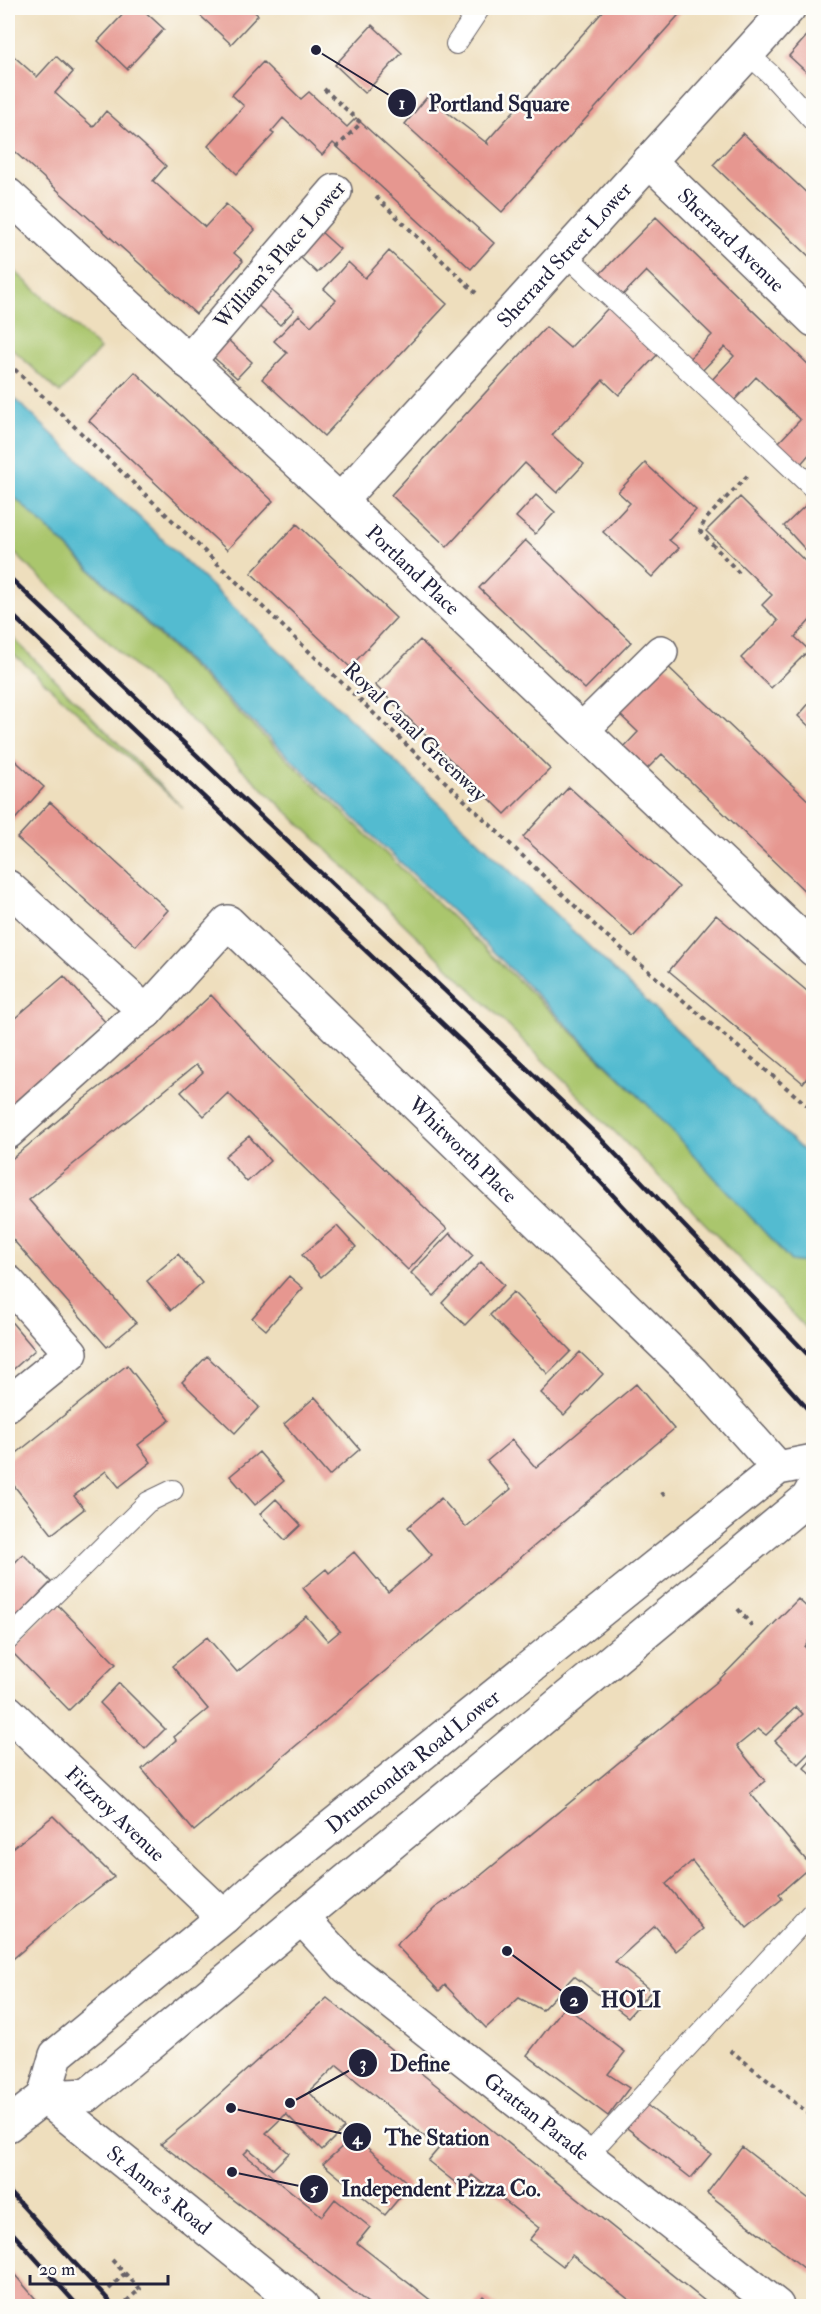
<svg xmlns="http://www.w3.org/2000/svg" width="821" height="2314" viewBox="0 0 821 2314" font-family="'IM FELL Double Pica',serif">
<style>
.green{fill:#aac66d;stroke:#667454;stroke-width:1.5}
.water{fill:#52bbd0;stroke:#3a6e86;stroke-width:1.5}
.building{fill:#e69790}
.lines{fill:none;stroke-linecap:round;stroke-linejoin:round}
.service-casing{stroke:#696468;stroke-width:22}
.minor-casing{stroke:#696468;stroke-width:36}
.secondary-casing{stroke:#696468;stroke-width:36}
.path{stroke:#696468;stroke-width:4;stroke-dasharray:4.5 4.5;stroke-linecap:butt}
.service{stroke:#fff;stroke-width:20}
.minor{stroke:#fff;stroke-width:33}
.secondary{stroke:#fff;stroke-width:33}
.rail{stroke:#22223b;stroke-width:4.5}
.labels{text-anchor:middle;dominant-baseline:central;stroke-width:5;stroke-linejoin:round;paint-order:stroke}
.street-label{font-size:21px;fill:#22223b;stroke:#fdfcf7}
.leader{fill:none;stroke:#22223b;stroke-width:2}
.callout-dot{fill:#22223b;stroke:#fdfcf7;stroke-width:2}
.mark-label{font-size:18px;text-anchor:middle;font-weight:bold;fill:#fff}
.callout-label{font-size:22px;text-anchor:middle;font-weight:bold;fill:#22223b;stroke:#fdfcf7;stroke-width:5;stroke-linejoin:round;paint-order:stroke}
</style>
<rect width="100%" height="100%" fill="#fdfcf7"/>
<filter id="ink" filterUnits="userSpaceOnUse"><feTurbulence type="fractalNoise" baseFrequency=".0167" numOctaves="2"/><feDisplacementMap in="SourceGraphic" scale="12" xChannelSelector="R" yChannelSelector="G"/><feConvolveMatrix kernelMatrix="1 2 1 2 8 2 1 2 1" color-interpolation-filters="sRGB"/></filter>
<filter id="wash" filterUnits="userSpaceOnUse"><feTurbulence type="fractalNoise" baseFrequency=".008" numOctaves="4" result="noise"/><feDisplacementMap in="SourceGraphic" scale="24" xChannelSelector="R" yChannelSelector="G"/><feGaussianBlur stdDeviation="1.35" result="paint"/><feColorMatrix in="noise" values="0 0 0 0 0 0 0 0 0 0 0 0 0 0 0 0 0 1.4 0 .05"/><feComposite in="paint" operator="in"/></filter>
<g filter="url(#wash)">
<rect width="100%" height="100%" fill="#eedebd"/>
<!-- green -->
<path class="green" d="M8,265l92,84 -40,44 -52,-48z
M8,491l641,615 142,155 22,3v72c-258,-273 -532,-531 -805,-789z
M8,633l175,175 -175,-159z"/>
<!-- water -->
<path class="water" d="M8,392l805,768v104l-22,-3 -142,-155 -196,-194 -445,-421z"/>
<g id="blocks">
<!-- building -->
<path class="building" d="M129,8h12l23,21 -37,40 -29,-28z
M192,8h58l8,7 -27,29z
M606,8h79l-183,204 -97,-88 22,-27 61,47 -1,-3z
M372,25l30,28 -37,40 -30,-28z
M813,29v49l-24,-22z
M8,51l29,26 19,-21 17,16 -18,21 38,34 13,-16 38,34 22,21 -13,15 52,46 21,-23 29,26 -21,23 9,8 -47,53 -188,-168z
M263,62l38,37 8,-7 38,35 9,-9 138,125 -23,26 -138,-126 -11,12 -39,-37 -12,14 3,2 -37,40 -29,-28 36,-40 -12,-11z
M743,133l70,66v61l-100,-95z
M656,217l157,152v81l-14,16 -22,-22 23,-24 -44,-43 -24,26 -22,-21 24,-26 -9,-9 -26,27 -13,-12 26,-27 -66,-64 -26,27 -22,-22z
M320,231l20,18 -23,24 -20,-19z
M389,251l58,53 -123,132 -62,-57 25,-26 -13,-12 25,-26 12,11 25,-26 -12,-11 24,-27 17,16z
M267,286l27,24 -14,15 -27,-24z
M609,307l50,46 -40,42 -16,-15 -51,55 32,29 -27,29 -32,-30 -78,84 -56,-52 155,-168 24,21z
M226,338l26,24 -15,16 -26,-23z
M135,372l138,129 -46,49 -138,-129z
M645,463l51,47 -27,30 10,8 -27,29 -49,-45 27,-29 -12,-11z
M536,495l19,17 -20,22 -19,-17z
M740,497l73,72v48l-18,20 14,13 -38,38 -30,-30 37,-37 -16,-16 10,-10 -66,-64z
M807,504l6,6v48l-29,-32z
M297,524l99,94 -46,49 -99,-94z
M525,540l106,102 -46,47 -106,-101z
M420,640l130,129 -45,45 -130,-129z
M662,661l151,144v94l-151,-145 -16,16 -23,-22 15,-16 -23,-22z
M813,699v31l-15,-14z
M8,754l36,33 -35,39 -1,-1z
M569,787l110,100 -46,50 -110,-100z
M50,802l118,108 -32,36 -119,-108z
M716,915l97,81v74l-10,13 -134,-112z
M64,976l43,48 -99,85v-85z
M211,995l60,65 176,169 -39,41 -180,-177 -24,23 -23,-24 22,-20 -7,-7 -167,135 107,123 -29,24 -99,-113v-72l72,-60 88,-67z
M249,1136l21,25 -23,21 -22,-26z
M337,1226l19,21 -35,30 -19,-22z
M450,1233l23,23 -39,40 -23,-23z
M178,1254l24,29 -31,27 -24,-29z
M481,1262l23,23 -39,40 -23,-22z
M289,1276l14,12 -37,42 -14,-12z
M513,1292l58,59 -23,23 -58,-59z
M8,1318l27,32 -27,24z
M580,1352l23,22 -39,41 -23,-22z
M207,1356l52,51 -24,26 -53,-51z
M127,1365l43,55 -32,25 13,17 -32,25 -13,-16 -32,25 10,13 -32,25 -44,-56v-18z
M636,1384l38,45 -480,402 -52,-62 34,-29 -2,-3 34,-28 -36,-43 35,-29 30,35 69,-56 22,25 12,-10 -37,-43 23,-19 3,4 25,-21 34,40 44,-37 -24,-28 33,-29 25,29 45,-38 -24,-28 25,-21 24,28z
M315,1397l45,52 -31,27 -45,-52z
M259,1452l25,29 -29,24 -25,-29z
M276,1499l25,26 -16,15 -25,-26z
M23,1554l28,28 -43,44v-56z
M798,1599l15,14v20l-8,14 8,9v93l-15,15 -23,-23 28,-27 -7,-7 -30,28 -8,-6 -21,17 28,35 -15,12 61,73 -32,28 3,5 -35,29 -55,-67 -26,23 37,45 -27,22 -21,-25 -40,36 36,29 -23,26 -54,-41 -32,34 -23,-12 -33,30 -41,-43 -6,6 -43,-46 39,-37 33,-22 250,-205z
M58,1605l58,59 -47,46 -58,-59z
M119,1683l46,46 -20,20 -45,-46z
M813,1758v18l-9,-8z
M53,1816l61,61 -63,49 -43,37v-111z
M327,1998l109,87 275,221h-74l-65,-51 -9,11 -34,-26 10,-12 -67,-53 -10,13 -34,-27 11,-13 -102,-83 -28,27 35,36 -22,22 -36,-36 -20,19 23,20 -16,16 -24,-20 -5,5 78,62 13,-17 35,28 -13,16 81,63h-66l-211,-162 42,-35z
M565,2006l60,46 -17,22 21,14 -21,28 -81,-61z
M640,2100l71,54 -20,24 -69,-54z
M354,2136l56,49 -25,30 -62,-51z
M742,2147l71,55v73l-106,-82z
M8,2267l26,30 8,9h-34z
M483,2296l14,10h-22z"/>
</g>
</g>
<g filter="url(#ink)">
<use href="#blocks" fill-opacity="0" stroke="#696468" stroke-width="1.5"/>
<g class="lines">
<!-- service casing -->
<g class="service-casing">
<path id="service" d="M456,44l24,-36
M747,53l23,21 44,48
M565,254l249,235
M8,1640l140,-138 25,-12
M586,2157l228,-247"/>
</g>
<!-- minor casing -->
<g class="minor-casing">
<g id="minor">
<path id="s1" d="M649,161l165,159"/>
<path id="s2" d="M8,195l332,306 474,449"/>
<path d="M188,362l147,-171"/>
<path id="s3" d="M340,501l449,-493"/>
<path d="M583,729l78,-77"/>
<path d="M8,887l138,125"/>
<path id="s4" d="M8,1132l117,-105 21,-15 82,-90 464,450 86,96"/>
<path d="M8,1282l63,71 -63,51"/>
<path id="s5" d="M8,1712l216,205"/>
<path id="s6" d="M302,1918l45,49 430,339"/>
<path id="s7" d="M44,2097l258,209"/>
</g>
</g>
<!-- secondary casing -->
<g class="secondary-casing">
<g id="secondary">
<path id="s8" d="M44,2097l12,-42 168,-138 41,-37 513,-412 36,-7"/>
<path d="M8,2125l36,-28 44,-2 720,-597 6,-11"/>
</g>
</g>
<!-- path -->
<path class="path" d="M324,89l37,34 -28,28
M376,197l100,96
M8,363l593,568 213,180
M739,573l-39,-42 5,-11 43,-45
M662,1492l5,7
M738,1609l14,17
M730,2050l84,68
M112,2260l28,29 -19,17
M109,2289l16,-16"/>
<!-- service -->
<use href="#service" class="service"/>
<!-- minor -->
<use href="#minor" class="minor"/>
<!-- secondary -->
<use href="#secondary" class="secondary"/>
<!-- rail -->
<path class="rail" d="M8,576l590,560 216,225
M8,611l456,433 113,113 109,116 128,143
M8,2190l106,116
M8,2228l70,78"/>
</g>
</g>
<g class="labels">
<!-- street labels -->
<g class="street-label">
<text stroke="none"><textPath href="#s1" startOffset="114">Sherrard Avenue</textPath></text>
<text stroke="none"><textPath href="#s3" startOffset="333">Sherrard Street Lower</textPath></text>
<text transform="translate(280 255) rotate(-49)">William's Place Lower</text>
<text stroke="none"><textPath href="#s2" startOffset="552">Portland Place</textPath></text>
<text transform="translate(415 732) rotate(44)">Royal Canal Greenway</text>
<text stroke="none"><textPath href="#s4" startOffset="632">Whitworth Place</textPath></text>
<text stroke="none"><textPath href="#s8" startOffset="506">Drumcondra Road Lower</textPath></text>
<text stroke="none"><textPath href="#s5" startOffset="148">Fitzroy Avenue</textPath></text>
<text stroke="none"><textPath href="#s6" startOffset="308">Grattan Parade</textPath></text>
<text stroke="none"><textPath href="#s7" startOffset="148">St Anne's Road</textPath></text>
</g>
</g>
<!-- callouts -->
<path class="leader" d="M316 50L402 103M507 1951L574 2000M290 2103L363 2063M231 2108L357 2137M232 2172L314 2189"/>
<g class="callout-dot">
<circle cx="316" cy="50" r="6"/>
<circle cx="507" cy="1951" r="6"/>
<circle cx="290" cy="2103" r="6"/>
<circle cx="231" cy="2108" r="6"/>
<circle cx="232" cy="2172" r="6"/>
<circle cx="402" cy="103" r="15"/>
<circle cx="574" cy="2000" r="15"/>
<circle cx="363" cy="2063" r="15"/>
<circle cx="357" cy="2137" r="15"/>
<circle cx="314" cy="2189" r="15"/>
</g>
<g class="mark-label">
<text x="402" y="109">1</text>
<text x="574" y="2006">2</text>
<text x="363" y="2069">3</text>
<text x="357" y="2144">4</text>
<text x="314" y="2195">5</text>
</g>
<g class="callout-label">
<text x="499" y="111">Portland Square</text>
<text x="631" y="2007">HOLI</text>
<text x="420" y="2071">Define</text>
<text x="437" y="2145">The Station</text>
<text x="441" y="2196">Independent Pizza Co.</text>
</g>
<!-- margin -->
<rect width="821" height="2314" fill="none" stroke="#fdfcf7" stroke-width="30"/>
<!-- scale -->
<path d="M30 2275v9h138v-9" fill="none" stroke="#22223b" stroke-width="3"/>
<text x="39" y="2275" font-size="18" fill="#22223b" stroke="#fdfcf7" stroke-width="4.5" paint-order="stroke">20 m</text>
</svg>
